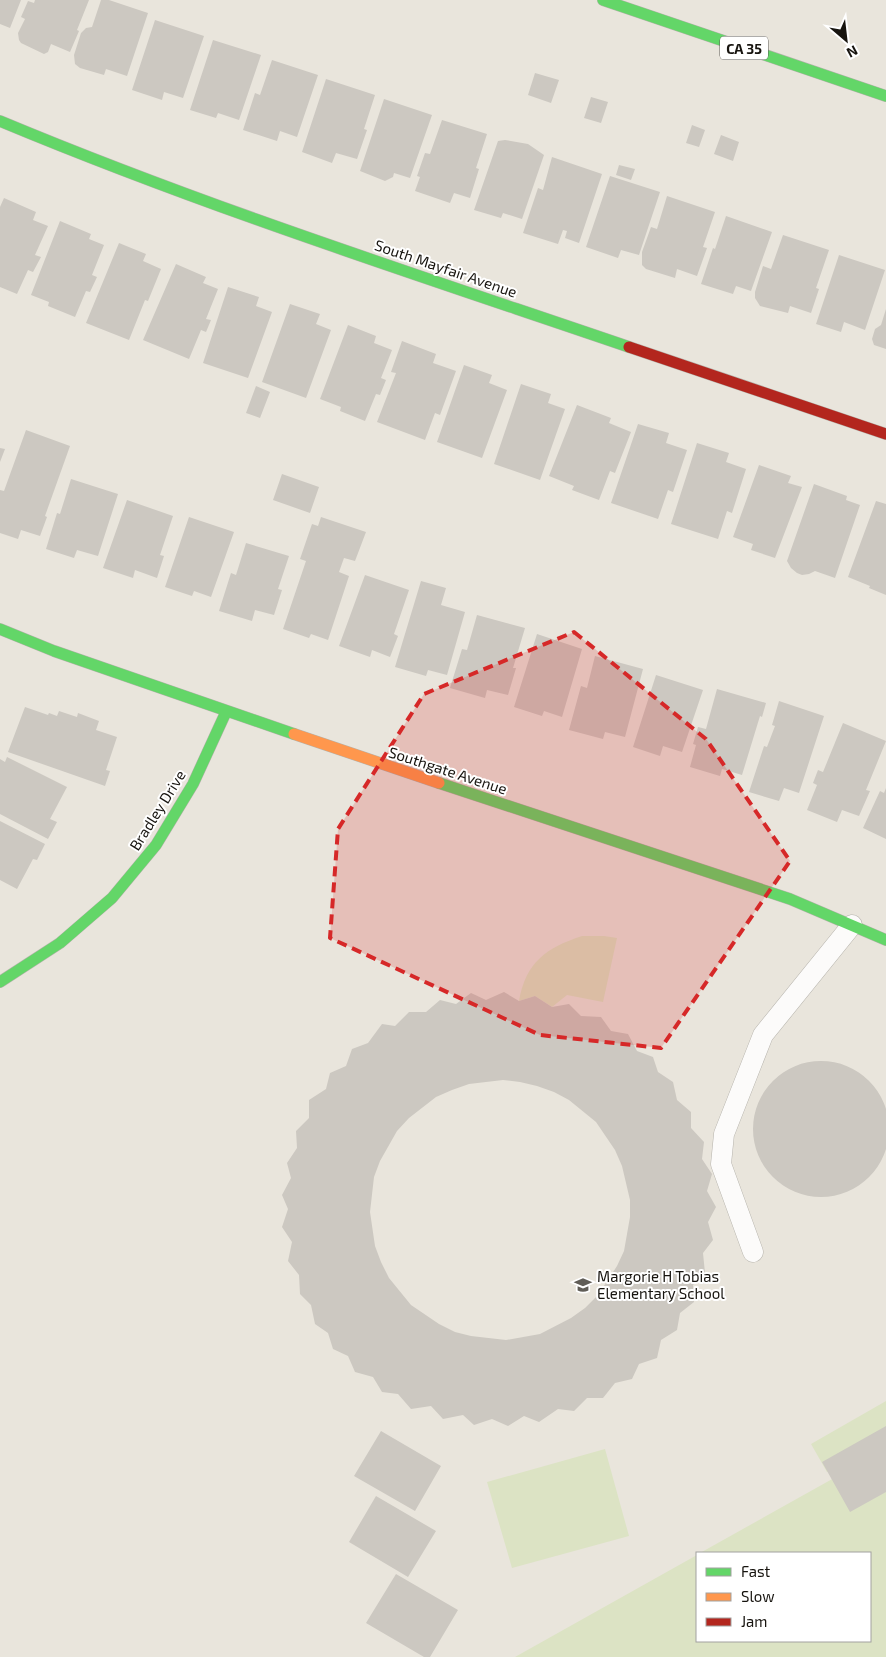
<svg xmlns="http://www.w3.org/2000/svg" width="886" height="1657" viewBox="0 0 886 1657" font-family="'Exo 2',sans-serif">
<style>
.green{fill:#dce3c4}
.building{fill:#ccc8c1;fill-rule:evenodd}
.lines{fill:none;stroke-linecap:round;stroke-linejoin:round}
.lane-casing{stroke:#b5b2ab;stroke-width:21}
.fast-casing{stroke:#b5b2ab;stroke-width:12}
.slow-casing{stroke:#b5b2ab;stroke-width:12}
.jam-casing{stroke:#b5b2ab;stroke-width:12}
.lane{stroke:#fcfbfa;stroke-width:20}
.fast{stroke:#63d668;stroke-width:11}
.slow{stroke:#ff974d;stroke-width:11}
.jam{stroke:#b3261e;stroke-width:11}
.marked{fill:#d62828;fill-opacity:0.2;stroke:#d62828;stroke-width:4;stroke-dasharray:10 6;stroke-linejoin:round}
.labels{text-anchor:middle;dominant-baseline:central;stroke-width:4;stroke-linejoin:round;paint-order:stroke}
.shield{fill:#fff;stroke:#5d5a57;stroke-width:1}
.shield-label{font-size:14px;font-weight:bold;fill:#17140f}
.street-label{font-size:15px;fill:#17140f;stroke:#fff}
.poi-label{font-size:15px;fill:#17140f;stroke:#fff;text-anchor:start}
</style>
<rect width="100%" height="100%" fill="#e9e5dc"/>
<!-- green -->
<path class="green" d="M582,936h22l13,2 -14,64 -36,-7 -15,12 -17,-11 -16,5c7,-39 27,-53 63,-65z
M886,1401v38l-59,33 -16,-28z
M605,1449l24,87 -117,32 -25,-86z
M886,1449v208h-371l182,-102v86h173v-88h-170z"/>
<!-- building -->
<path class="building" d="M0,0h21l-11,28 -10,-4z
M35,0h54l-12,30 2,1 -9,21 -19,-8 -3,8 -4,2 -23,-11 -2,-3 -1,-7 7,-14 -4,-2 7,-16 6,2z
M101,0h8l39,13 -21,63 -21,-7 -2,6 -24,-7 -5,-4 -1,-9 7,-22 5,-5 6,-1z
M155,20l49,16 -21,62 -19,-6 -2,8 -30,-10z
M213,40l48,15 -22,65 -21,-7 -2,5 -26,-8z
M272,60l46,15 -21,62 -17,-6 -3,10 -34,-11 12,-37 5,2z
M535,73l24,7 -8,23 -23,-8z
M326,79l49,16 -11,34 3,1 -10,29 -21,-6 -4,10 -30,-11z
M591,97l17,5 -7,21 -17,-5z
M384,99l48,16 -22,63 -16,-5 -1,4 -8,4 -25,-10z
M442,120l45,14 -11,34 3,1 -9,29 -16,-5 -4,10 -35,-12 5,-14 -3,-1 8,-23 5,1z
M692,125l13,5 -6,17 -13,-4z
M721,135l18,7 -6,19 -19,-7z
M505,140l23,4 16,11 -22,64 -19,-6 -2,5 -27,-8 24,-69z
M552,157l50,17 -23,69 -14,-5 2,-7 -4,-1 -5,14 -35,-11 15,-45 5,2z
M619,165l16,4 -4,11 -15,-5z
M610,176l50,16 -21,63 -18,-5 -3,8 -32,-11z
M667,196l48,16 -12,35 4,1 -10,28 -20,-7 -2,9 -29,-9 -4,-4v-13l9,-25 6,2z
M4,198l32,14 -3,8 15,6 -13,29 6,2 -8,15 -5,-2 -11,24 -17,-7v-80z
M726,216l46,16 -21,59 -15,-5 -3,8 -32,-10 12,-36 2,1z
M60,221l31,13 -2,5 15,6 -12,30 5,2 -7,15 -4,-1 -11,26 -27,-11 1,-4 -18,-7z
M783,235l46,15 -13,38 3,1 -8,24 -21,-7 -2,7 -28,-7 -5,-8v-6l8,-26 8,3z
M119,243l27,11 -3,7 18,8 -13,32 -3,-1 -16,40 -43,-17z
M839,255l46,15 -20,60 -21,-8 -3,10 -25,-8z
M176,264l30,13 -3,6 15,6 -12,30 5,1 -5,12 -5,-2 -12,29 -46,-19z
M228,287l31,10 -3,9 16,6 -24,66 -45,-15z
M290,304l30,10 -4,10 15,6 -25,68 -44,-16z
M886,309v40l-12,-4 -2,-6 3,-10 6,-4z
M348,325l28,11 -2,7 18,7 -11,28 5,2 -6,15 -4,-1 -11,27 -25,-10 1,-4 -21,-8z
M402,341l34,13 -3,9 23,8 -16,44 -5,-2 -10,27 -48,-18 19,-49 -5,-1z
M464,365l28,10 -3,8 18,7 -25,68 -45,-16z
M521,384l30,10 -3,9 17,6 -25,71 -46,-16z
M256,386l14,6 -10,26 -14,-5z
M577,405l34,13 -2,5 22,9 -16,41 -5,-2 -11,29 -27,-10 2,-4 -25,-10z
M638,424l31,9 -3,10 21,7 -14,42 -5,-2 -10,29 -47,-16z
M26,430l44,16 -25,70 2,1 -7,19 -19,-6 -3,9 -18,-6v-43l4,1z
M697,443l32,10 -3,9 20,7 -14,44 -5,-2 -9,28 -47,-15z
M0,448l5,1 -5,13z
M759,465l32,11 -3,7 14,4 -27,71 -24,-8 2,-6 -20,-7z
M282,474l37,13 -9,26 -37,-13z
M71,479l47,15 -20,62 -21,-6 -3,8 -28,-9 11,-36 3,1z
M814,484l33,12 -1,4 14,5 -25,73 -20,-7 -6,3 -7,1 -5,-2 -6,-5 -4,-7z
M127,500l46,16 -13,39 4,1 -7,22 -22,-8 -2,8 -30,-10z
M876,501l10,3v91l-17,-7 1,-2 -22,-9z
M189,517l45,15 -23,65 -17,-6 -2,5 -27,-9z
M321,517l45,15 -11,29 -11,-3 -5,14 10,4 -21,64 -17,-6 -2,4 -26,-9 23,-68 -6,-2 12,-35 6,2z
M246,543l43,13 -11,33 4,1 -8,25 -19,-5 -3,11 -33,-10 12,-38 5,2z
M365,575l44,15 -15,44 4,2 -8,21 -18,-7 -2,7 -31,-11z
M421,581l25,7 -5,17 24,7 -18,63 -19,-5 -2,6 -31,-9z
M477,615l48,13 -12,40h3l-8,27 -21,-5 -2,8 -35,-10 12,-39 5,1z
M537,634l45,15 -20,68 -18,-6 -2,5 -28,-9z
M595,656l48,13 -18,68 -20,-5 -2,7 -34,-9 12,-44 6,2z
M656,675l47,15 -21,62 -19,-6 -3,10 -27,-9z
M717,689l49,14 -4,14 -2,-1 -18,59 -20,-6 -2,7 -30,-9 6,-22 -3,-1 5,-17 8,2z
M779,701l45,15 -25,77 -15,-5 -5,13 -30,-9 15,-46 3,1 8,-21 -3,-1z
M25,707l23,8 1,-2 8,3 2,-5 18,6 1,-4 21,8 -3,9 21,7 -11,33 4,1 -5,15 -97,-34z
M843,723l43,18 -20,49 4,1 -11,25 -17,-6 -5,12 -30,-12 10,-25 -4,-2 5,-13 5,2z
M7,757l60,30 -17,32 7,3 -9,17 -48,-25v-55l5,3z
M886,788v51l-23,-11 17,-37 4,2z
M0,821l45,23 -8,16 -4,-1 -16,30 -17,-9z
M504,992l15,9 16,-5 17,11 17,-3 12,12 20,1 10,14 17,3 9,17 16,6 5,15 15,10 4,18 14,12v16l13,14 -2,17 10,15 -5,17 9,16 -8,15 5,18 -10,13 2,20 -12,12 1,17 -14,11 -3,17 -16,10 -4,18 -18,6 -7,15 -17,4 -12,15h-16l-13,13 -16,-2 -19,13 -15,-6 -16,10 -16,-7 -18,6 -11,-10 -20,4 -12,-13 -20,3 -13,-15 -16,-2 -9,-15 -18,-5 -7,-16 -15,-7 -5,-16 -13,-9 -4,-19 -11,-11 -1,-19 -11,-14 4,-19 -10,-15 6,-18 -6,-14 9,-17 -4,-15 10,-15 -1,-17 13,-13v-18l17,-11 4,-16 16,-7 6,-17 16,-6 14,-19 13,2 14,-14h17l14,-12 16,4 15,-11 15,7zM503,1080l17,2 17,4 17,6 15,8 27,22 19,28 7,16 8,34v17l-6,34 -7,15 -19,29 -13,13 -14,10 -31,16 -34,6 -35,-4 -16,-4 -16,-8 -28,-19 -22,-27 -8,-16 -6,-16 -5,-34 4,-35 6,-16 17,-30 12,-13 27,-21 16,-7 17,-6z
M753 1129a68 68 0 1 1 136 0a68 68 0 1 1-136 0Z
M886,1426v66l-36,20 -28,-50z
M381,1431l60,35 -26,45 -61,-35z
M376,1496l60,35 -28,46 -59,-35z
M396,1574l62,36 -28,47h-6l-58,-34z"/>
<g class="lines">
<!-- lane casing -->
<g class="lane-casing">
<path id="lane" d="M753,1252l-32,-88 3,-30 39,-99 89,-110"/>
</g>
<!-- fast casing -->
<g class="fast-casing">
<path id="fast" d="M603,0l283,96
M0,121c206,86 418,154 629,226
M0,629l54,22 240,83
M439,783l351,116 96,41
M0,982l60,-39 52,-45 44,-53 37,-61 33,-72"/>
</g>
<!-- slow casing -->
<g class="slow-casing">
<path id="slow" d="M294,734l145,49"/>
</g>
<!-- jam casing -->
<g class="jam-casing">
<path id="jam" d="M629,347l257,87"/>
</g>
<!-- lane -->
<use href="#lane" class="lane"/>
<!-- fast -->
<use href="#fast" class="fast"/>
<!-- slow -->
<use href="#slow" class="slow"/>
<!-- jam -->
<use href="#jam" class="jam"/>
</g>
<!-- marked area -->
<path class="marked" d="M574,632l132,107 84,122 -129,187 -121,-13 -210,-97 8,-109 86,-135z"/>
<!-- icons -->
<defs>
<g id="school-bare" transform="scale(1.35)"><path d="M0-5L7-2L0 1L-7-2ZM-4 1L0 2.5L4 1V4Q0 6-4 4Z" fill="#605d57" stroke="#fff" stroke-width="2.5" paint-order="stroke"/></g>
</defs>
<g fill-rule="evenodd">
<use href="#school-bare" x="583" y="1285"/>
</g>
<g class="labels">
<!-- shield labels -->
<rect class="shield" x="720" y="36.5" width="48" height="23" rx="4"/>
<g class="shield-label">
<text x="744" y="48">CA 35</text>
</g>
<!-- street labels -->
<g class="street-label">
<text transform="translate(446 268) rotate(19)">South Mayfair Avenue</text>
<text transform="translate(448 770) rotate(18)">Southgate Avenue</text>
<text transform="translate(157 810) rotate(-58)">Bradley Drive</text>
</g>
<!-- poi labels -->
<g class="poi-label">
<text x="597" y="1276">Margorie H Tobias<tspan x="597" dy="17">Elementary School</tspan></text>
</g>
</g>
<!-- legend -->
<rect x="696" y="1552" width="175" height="90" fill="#ffffff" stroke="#a2a19f"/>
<rect x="706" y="1568" width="25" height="8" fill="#63d668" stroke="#a2a19f"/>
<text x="741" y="1577" font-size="15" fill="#17140f">Fast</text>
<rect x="706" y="1593" width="25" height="8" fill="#ff974d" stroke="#a2a19f"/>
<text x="741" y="1602" font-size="15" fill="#17140f">Slow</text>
<rect x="706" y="1618" width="25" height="8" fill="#b3261e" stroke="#a2a19f"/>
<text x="741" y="1627" font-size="15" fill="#17140f">Jam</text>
<!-- north arrow -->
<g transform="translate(846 40) rotate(152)" stroke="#ffffff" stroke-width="4" paint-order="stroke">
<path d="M0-4L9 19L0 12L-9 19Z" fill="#17140f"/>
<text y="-8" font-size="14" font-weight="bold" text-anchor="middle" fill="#17140f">N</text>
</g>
</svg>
